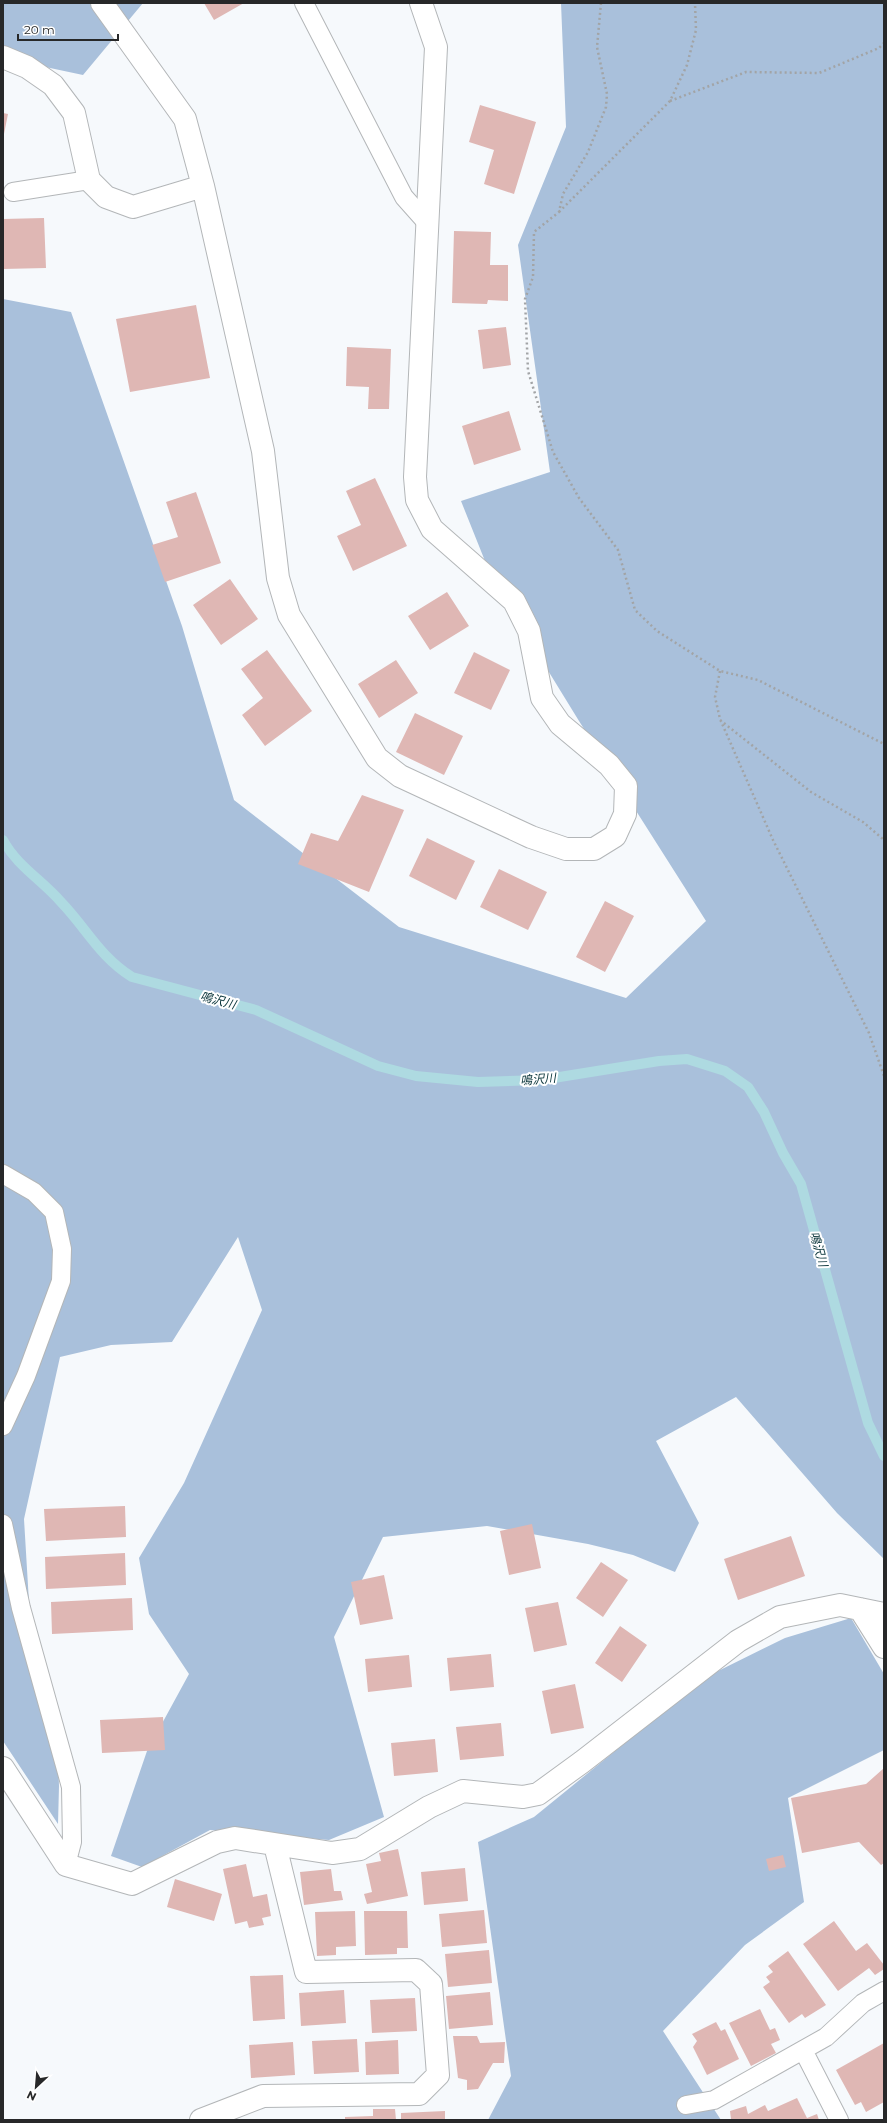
<svg xmlns="http://www.w3.org/2000/svg" width="887" height="2123" viewBox="0 0 887 2123" font-family="Montserrat,'Noto Sans JP',sans-serif">
<style>
.forest{fill:#a9c0db}
.lines{fill:none;stroke-linecap:round;stroke-linejoin:round}
.stream{stroke:#aedae1;stroke-width:10}
.building{fill:#dfb7b4}
.service-casing{stroke:#b3b6b8;stroke-width:20}
.minor-casing{stroke:#b3b6b8;stroke-width:24}
.path{stroke:#a2a4a6;stroke-width:2.5;stroke-dasharray:2 3;stroke-linecap:butt}
.service{stroke:#fff;stroke-width:18}
.minor{stroke:#fff;stroke-width:22}
.labels{text-anchor:middle;dominant-baseline:central;stroke-width:4;stroke-linejoin:round;paint-order:stroke}
.water-label{font-size:12px;font-style:italic;fill:#083339;stroke:#fff}
</style>
<rect width="100%" height="100%" fill="#f6f9fc"/>
<!-- forest -->
<path class="forest" d="M3,3h140l-60,72 -80,-17z
M561,3h323v1556l-47,-46 -101,-116 -80,44 43,82 -24,49 -42,-17 -45,-11 -101,-18 -104,11 -49,100 50,180 -55,23 -119,-10 -68,37 -31,-11 36,-105 42,-77 -40,-60 -10,-56 45,-75 78,-173 -24,-73 -66,105 -61,3 -51,12 -36,162 6,100 26,87 3,80 -1,38 -55,-83v-1442l68,13 111,314 52,174 165,127 227,71 80,-77 -127,-200 -86,-140 -32,-80 89,-29 -32,-227 48,-118z
M851,1618l33,56v76l-96,48 16,104 -59,43 -82,86 58,89h-233l23,-44 -33,-234 56,-25 172,-140 79,-39z"/>
<g class="lines">
<!-- stream -->
<path class="stream" d="M3,840c14,26 39,40 58,62 26,27 38,54 71,75l124,33 122,56 38,10 62,6 63,-2 118,-19 28,-2 38,12 23,16 16,25 19,41 18,31 67,239 16,33"/>
</g>
<!-- building -->
<path class="building" d="M204,3h40l-30,17z
M480,105l56,17 -22,72 -30,-10 10,-34 -25,-8z
M3,113l5,1 -4,20 -1,-1z
M44,218l2,50 -43,1v-50z
M454,231l37,1 -1,33h18v36l-20,-1 -1,4 -35,-1z
M196,305l14,73 -80,14 -14,-73z
M506,327l5,38 -28,4 -5,-39z
M347,347l44,2 -2,60h-21l1,-22 -23,-1z
M509,411l12,39 -47,15 -12,-39z
M375,478l32,68 -54,25 -16,-35 24,-11 -15,-34z
M196,492l25,71 -56,19 -13,-37 26,-8 -12,-35z
M230,579l28,40 -37,26 -28,-40z
M447,592l22,34 -39,24 -22,-34z
M267,650l45,61 -47,35 -23,-31 21,-17 -22,-29z
M474,652l36,18 -19,40 -37,-17z
M396,660l22,33 -39,25 -21,-34z
M415,713l48,23 -19,39 -48,-23z
M362,795l42,15 -35,82 -71,-28 13,-31 27,8z
M427,838l48,23 -19,39 -47,-24z
M499,869l48,23 -19,38 -48,-23z
M605,901l29,15 -29,56 -29,-15z
M125,1506l1,31 -80,4 -2,-32z
M532,1524l9,44 -32,7 -9,-44z
M791,1536l14,40 -67,24 -14,-41z
M125,1553l1,32 -80,4 -1,-32z
M601,1562l27,18 -25,37 -27,-19z
M384,1575l9,44 -33,6 -9,-43z
M132,1598l1,32 -81,4 -1,-32z
M558,1602l9,43 -33,7 -9,-44z
M620,1626l27,19 -25,37 -27,-19z
M491,1654l3,33 -44,4 -3,-33z
M409,1655l3,32 -44,5 -3,-33z
M575,1684l9,44 -33,6 -9,-43z
M163,1717l2,33 -63,3 -2,-33z
M501,1723l3,33 -44,4 -4,-33z
M435,1739l3,33 -44,4 -3,-33z
M884,1768v95l-3,2 -22,-23 -57,11 -11,-55 75,-14z
M398,1849l10,47 -41,8 -3,-10 8,-2 -6,-28 15,-3 -2,-8z
M783,1855l3,12 -17,4 -3,-12z
M246,1864l7,33 14,-3 4,22 -9,2 2,7 -15,3 -2,-7 -12,3 -12,-55z
M465,1868l3,33 -44,4 -3,-33z
M331,1869l3,22h7l2,9 -39,5 -4,-33z
M175,1879l47,15 -8,27 -47,-14z
M484,1910l3,33 -45,4 -3,-33z
M355,1911l1,35 -20,1v8l-19,1 -2,-44z
M364,1911h43l1,37h-11v6l-32,1z
M834,1921l22,30 11,-8 17,22v4l-9,6 -6,-7 -31,23 -35,-47z
M489,1950l3,33 -44,4 -3,-33z
M788,1951l38,54 -21,13 -3,-4 -13,9 -26,-36 7,-5 -4,-5 7,-5 -5,-6z
M283,1975l2,44 -32,2 -3,-45z
M344,1990l2,33 -45,3 -2,-33z
M490,1992l3,33 -44,4 -3,-33z
M415,1998l2,33 -45,2 -2,-33z
M760,2009l10,21 5,-2 5,12 -9,4 5,9 -25,13 -22,-43z
M716,2022l5,9 4,-2 14,30 -32,16 -14,-28 4,-6 -5,-7z
M453,2036h24l3,7 25,-1 -1,21h-11l-15,26 -11,1v-10l-9,-2z
M357,2039l2,33 -45,2 -2,-33z
M398,2040l1,34 -33,1 -1,-33z
M293,2042l2,33 -44,3 -2,-33z
M884,2043v59l-18,10 -5,-10 -6,3 -19,-35z
M797,2098l10,20 10,-4 2,6h-92l4,-1 -1,-8 16,-5 2,8 17,-9 3,6z
M373,2109h22l1,11h-51v-3l28,-1z
M445,2111v9h-44v-7z"/>
<g class="lines">
<!-- service casing -->
<g class="service-casing">
<path id="service" d="M304,3l100,194 24,27
M13,192l76,-12
M3,1174l31,18 20,20 8,37 -1,32 -35,95 -23,50
M3,1524l18,84 50,179 1,55 -6,23
M803,2050l36,70
M686,2105l28,-5 112,-63 37,-34 21,-12"/>
</g>
<!-- minor casing -->
<g class="minor-casing">
<path id="minor" d="M102,3l83,116 18,67 60,265 15,127 11,37 88,143 23,18 131,61 35,12h28l21,-13 10,-22 1,-28 -17,-21 -49,-41 -18,-26 -13,-67 -15,-30 -82,-72 -15,-29 -2,-23 21,-430 -15,-44
M3,57l24,10 26,18 21,28 15,67 17,17 27,10 70,-21
M860,1609l24,38
M3,1768l63,97 66,19 85,-42 18,-4 97,15 28,-4 69,-42 34,-16 60,6 15,-3 44,-32 156,-121 42,-24 60,-12 44,9
M201,2120l62,-24 156,-2 19,-19 -7,-91 -15,-14 -110,2 -31,-127"/>
</g>
<!-- path -->
<path class="path" d="M601,3l-4,44 10,47 -1,13 -18,45 -25,42 -4,18 -25,20 -1,45 -8,22 3,72 25,81 26,46 39,52 17,60 22,21 63,40 38,9 126,64
M670,101l76,-29 73,1 60,-25 5,-5
M559,212l111,-111 17,-36 9,-35 -1,-27
M720,671l-5,26 5,22 53,121 96,193 15,43
M720,720l91,72 52,30 21,18"/>
<!-- service -->
<use href="#service" class="service"/>
<!-- minor -->
<use href="#minor" class="minor"/>
</g>
<g class="labels">
<!-- water labels -->
<g class="water-label">
<text transform="translate(218 1000) rotate(15)">鳴沢川</text>
<text transform="translate(538 1079) rotate(-5)">鳴沢川</text>
<text transform="translate(819 1249) rotate(74)">鳴沢川</text>
</g>
</g>
<!-- border -->
<rect width="887" height="2123" fill="none" stroke="#272829" stroke-width="8"/>
<!-- north arrow -->
<g transform="translate(36 2087) rotate(206)" stroke="#ffffff" stroke-width="3" paint-order="stroke">
<path d="M0-3L7 15L0 10L-7 15Z" fill="#272829"/>
<text y="-6" font-size="11" font-weight="bold" text-anchor="middle" fill="#272829">N</text>
</g>
<!-- scale -->
<path d="M18 34v6h100v-6" fill="none" stroke="#272829" stroke-width="2"/>
<text x="24" y="34" font-size="12" fill="#272829" stroke="#ffffff" stroke-width="3" paint-order="stroke">20 m</text>
</svg>
